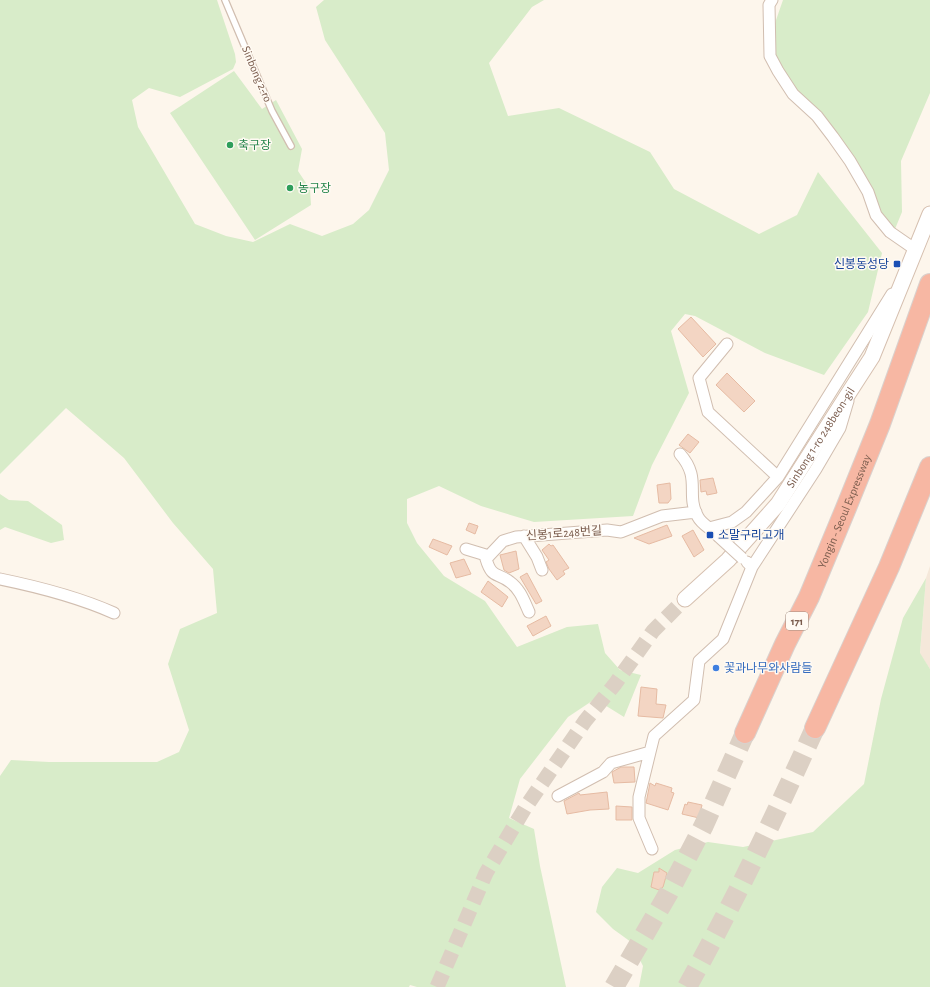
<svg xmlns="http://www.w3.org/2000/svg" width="930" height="987" viewBox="0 0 930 987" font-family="'Alegreya Sans','Noto Sans KR',sans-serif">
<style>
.residential{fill:#f5e8da}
.green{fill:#d8ecc9}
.building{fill:#f3d5c3;stroke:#e6bba3}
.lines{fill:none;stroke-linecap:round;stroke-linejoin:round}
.secondary-tunnel{stroke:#dcd0c4;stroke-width:15;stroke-dasharray:15 8;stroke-linecap:butt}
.highway-tunnel{stroke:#dcd0c4;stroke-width:20;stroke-dasharray:20 10;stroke-linecap:butt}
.lane-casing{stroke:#d1beb0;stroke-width:8}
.street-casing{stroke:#d1beb0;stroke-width:13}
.secondary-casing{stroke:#d6c0b0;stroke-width:17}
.highway-casing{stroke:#dad1cd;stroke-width:22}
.lane{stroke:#fff;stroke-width:5.5}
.street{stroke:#fff;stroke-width:11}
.secondary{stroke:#fff;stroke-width:15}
.highway{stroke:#f7b7a3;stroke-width:20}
.street-bridge-casing{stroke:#d1beb0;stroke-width:13;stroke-linecap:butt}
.street-bridge{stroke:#fff;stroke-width:11}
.leisure-dot{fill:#2e9e5b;stroke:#fffaf3;stroke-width:1.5}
.transit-dot{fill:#1a4fb4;stroke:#fffaf3;stroke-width:1.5}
.shop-dot{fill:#3f7fe0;stroke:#fffaf3;stroke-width:1.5}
.labels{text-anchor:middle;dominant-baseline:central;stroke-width:3;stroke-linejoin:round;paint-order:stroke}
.shield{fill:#fffaf3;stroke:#a28b7f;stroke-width:1}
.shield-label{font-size:11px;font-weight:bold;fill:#7a5c4d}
.street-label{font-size:12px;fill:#7a5c4d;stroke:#fffaf3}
.leisure-label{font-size:12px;fill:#27864d;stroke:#fffaf3;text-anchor:start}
.transit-label{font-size:12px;fill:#164399;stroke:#fffaf3;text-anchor:end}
.shop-label{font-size:12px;fill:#366cbe;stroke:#fffaf3;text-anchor:start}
</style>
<rect width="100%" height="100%" fill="#fdf6ec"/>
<!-- residential -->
<path class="residential" d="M930,566v103l-10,-15 6,-76z"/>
<!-- green -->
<path class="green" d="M0,0h217l18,54 1,8 -3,7 -53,28 -31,-9 -17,12 6,27 57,97 31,12 27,6 37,-18 32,12 31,-12 16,-14 20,-40 -4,-37 -60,-93 -9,-33 8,-7h220l-12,7 -43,56 19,53 51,-8 91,44 24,37 85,45 38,-19 21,-43 64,81 -14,59 -44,63 -59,-22 -70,-37 -10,-2 -14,17 18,62 -37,72 -19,51 -99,6 -53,-16 -42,-20 -32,13v24l10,20 27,33 41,25 32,46 50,-20 31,-3 7,29 15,17 21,5 -17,42 -29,-18 -27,18 -48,62 -11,39 25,11 6,37 26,121h-149l-7,-2 -1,2h-409v-211l11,-16 38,2h108l22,-10 10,-22 -21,-66 12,-35 37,-16 -4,-44 -40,-46 -49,-65 -58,-50 -66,66z
M783,0h147v93l-29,68 1,51 -7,17 -18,-16 -10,-25 -81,-107 -11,-22v-36z
M234,71l28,38 14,-9 26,49 -4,22 12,18 1,16 -56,35 -85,-127z
M0,494l9,6 19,1 34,24 2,15 -13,3 -46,-16 -5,3z
M926,578l-6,75 10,16v318h-291l4,-21 -12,-24 -18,-13 -17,-17 6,-25 15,-19 21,5 37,-23 33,-8 35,5 70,-15 51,-48 17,-85 22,-81z"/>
<!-- building -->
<path class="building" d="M691,317l25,27 -13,13 -25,-28z
M727,373l28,28 -11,11 -28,-27z
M688,434l11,8 -9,11 -11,-8z
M713,478l4,15 -10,2 -1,-4 -5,1 -1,-12z
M670,483l1,16 -3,4h-9l-2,-18z
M469,523l9,3 -3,8 -9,-4z
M667,525l5,11 -23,8 -15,-6z
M693,530l11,20 -10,7 -12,-21z
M433,539l19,7 -5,9 -18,-8z
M549,544l2,2 2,-1 16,23 -6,3 2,3 -8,6 -8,-11 -3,-7 3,-2 -7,-10z
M516,551l3,18 -10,4 -5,-3 -4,-15z
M464,559l7,15 -15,4 -6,-15z
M527,573l15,28 -6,3 -16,-27z
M488,581l20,16 -6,10 -21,-15z
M546,616l5,10 -18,10 -6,-10z
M641,687l16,2 -1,15 10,1 -3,13 -25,-2z
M621,767h13l1,15 -21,1 -2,-11z
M650,783l5,3 1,-3 16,5 -1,4 3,1 -6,17 -22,-7z
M607,792l2,17 -19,1 -23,4 -3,-13 15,-8 1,2z
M688,802l14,3 -3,13 -17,-4 3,-10 2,1z
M616,806l16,1v13h-16z
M659,868l8,5 -4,14 -4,3 -8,-3 3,-15h5z"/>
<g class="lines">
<!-- secondary-tunnel -->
<path class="secondary-tunnel" d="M437,987l49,-114 39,-65 60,-87 30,-37 38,-53 32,-32"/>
<!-- highway-tunnel -->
<path class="highway-tunnel" d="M614,987l54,-93 36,-69 41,-92
M687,987c47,-84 88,-171 128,-259"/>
<!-- lane casing -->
<g class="lane-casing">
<path id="lane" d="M225,0l47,111 19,35"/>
</g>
<!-- street casing -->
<g class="street-casing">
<path id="street" d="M772,0l-3,5 1,51 8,15 15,23 24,22 16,21 17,24 18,31 8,23 14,17 26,18
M727,344l-28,34 9,34 70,65
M680,454c22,25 5,40 18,63 2,4 7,8 11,11
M524,536l13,21 5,13
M718,536l-9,-8 23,-6 14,-10 32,-35 114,-183
M466,549l23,7
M747,562l5,5 64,-98 24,-41 8,-27
M0,579c39,8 78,18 114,34
M529,612c-5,-11 -9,-23 -19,-30 -13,-10 -18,-3 -24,-23l17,-18 13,-4 91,-7 14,2 41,-16 34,-4
M650,752l-11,45v21l13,31
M558,796l45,-24 8,-9 39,-11 4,-16 40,-36 5,-39 24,-22 29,-72"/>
</g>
<!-- secondary casing -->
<g class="secondary-casing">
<g id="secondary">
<path id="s1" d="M685,599l43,-39 50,-56 72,-113 22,-34 58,-143"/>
</g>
</g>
<!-- highway casing -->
<g class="highway-casing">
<g id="highway">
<path d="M815,728l74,-161 41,-100"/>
<path id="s2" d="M745,733l40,-89 24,-47 37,-89 34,-84 50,-140"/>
</g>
</g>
<!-- lane -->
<use href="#lane" class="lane"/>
<!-- street -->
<use href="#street" class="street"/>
<!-- secondary -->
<use href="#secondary" class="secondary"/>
<!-- highway -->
<use href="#highway" class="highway"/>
<!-- street-bridge casing -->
<g class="street-bridge-casing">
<path id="street-bridge" d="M718,536l24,22"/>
</g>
<!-- street-bridge -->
<use href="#street-bridge" class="street-bridge"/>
</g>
<!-- markers -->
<g class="leisure-dot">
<circle cx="230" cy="145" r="4"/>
<circle cx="290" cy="188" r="4"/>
</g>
<g class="transit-dot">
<rect x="893" y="260" width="8" height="8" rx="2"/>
<rect x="706" y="531" width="8" height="8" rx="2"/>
</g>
<circle class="shop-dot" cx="716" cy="668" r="4"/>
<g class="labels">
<!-- shield labels -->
<rect class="shield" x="786" y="612" width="22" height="18" rx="3"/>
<g class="shield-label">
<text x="797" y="621">171</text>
</g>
<!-- street labels -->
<g class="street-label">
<text transform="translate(257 74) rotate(67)">Sinbong 2-ro</text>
<text stroke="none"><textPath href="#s1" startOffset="212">Sinbong 1-ro 248beon-gil</textPath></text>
<text stroke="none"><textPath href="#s2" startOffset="243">Yongin - Seoul Expressway</textPath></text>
<text transform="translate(564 533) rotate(-4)">신봉1로248번길</text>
</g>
<!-- leisure labels -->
<g class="leisure-label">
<text x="238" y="145">축구장</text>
<text x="298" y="188">농구장</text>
</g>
<!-- transit labels -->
<g class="transit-label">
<text x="889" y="264">신봉동성당</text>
<text x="718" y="535" text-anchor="start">소말구리고개</text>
</g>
<!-- shop labels -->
<g class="shop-label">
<text x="724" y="668">꽃과나무와사람들</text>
</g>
</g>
</svg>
